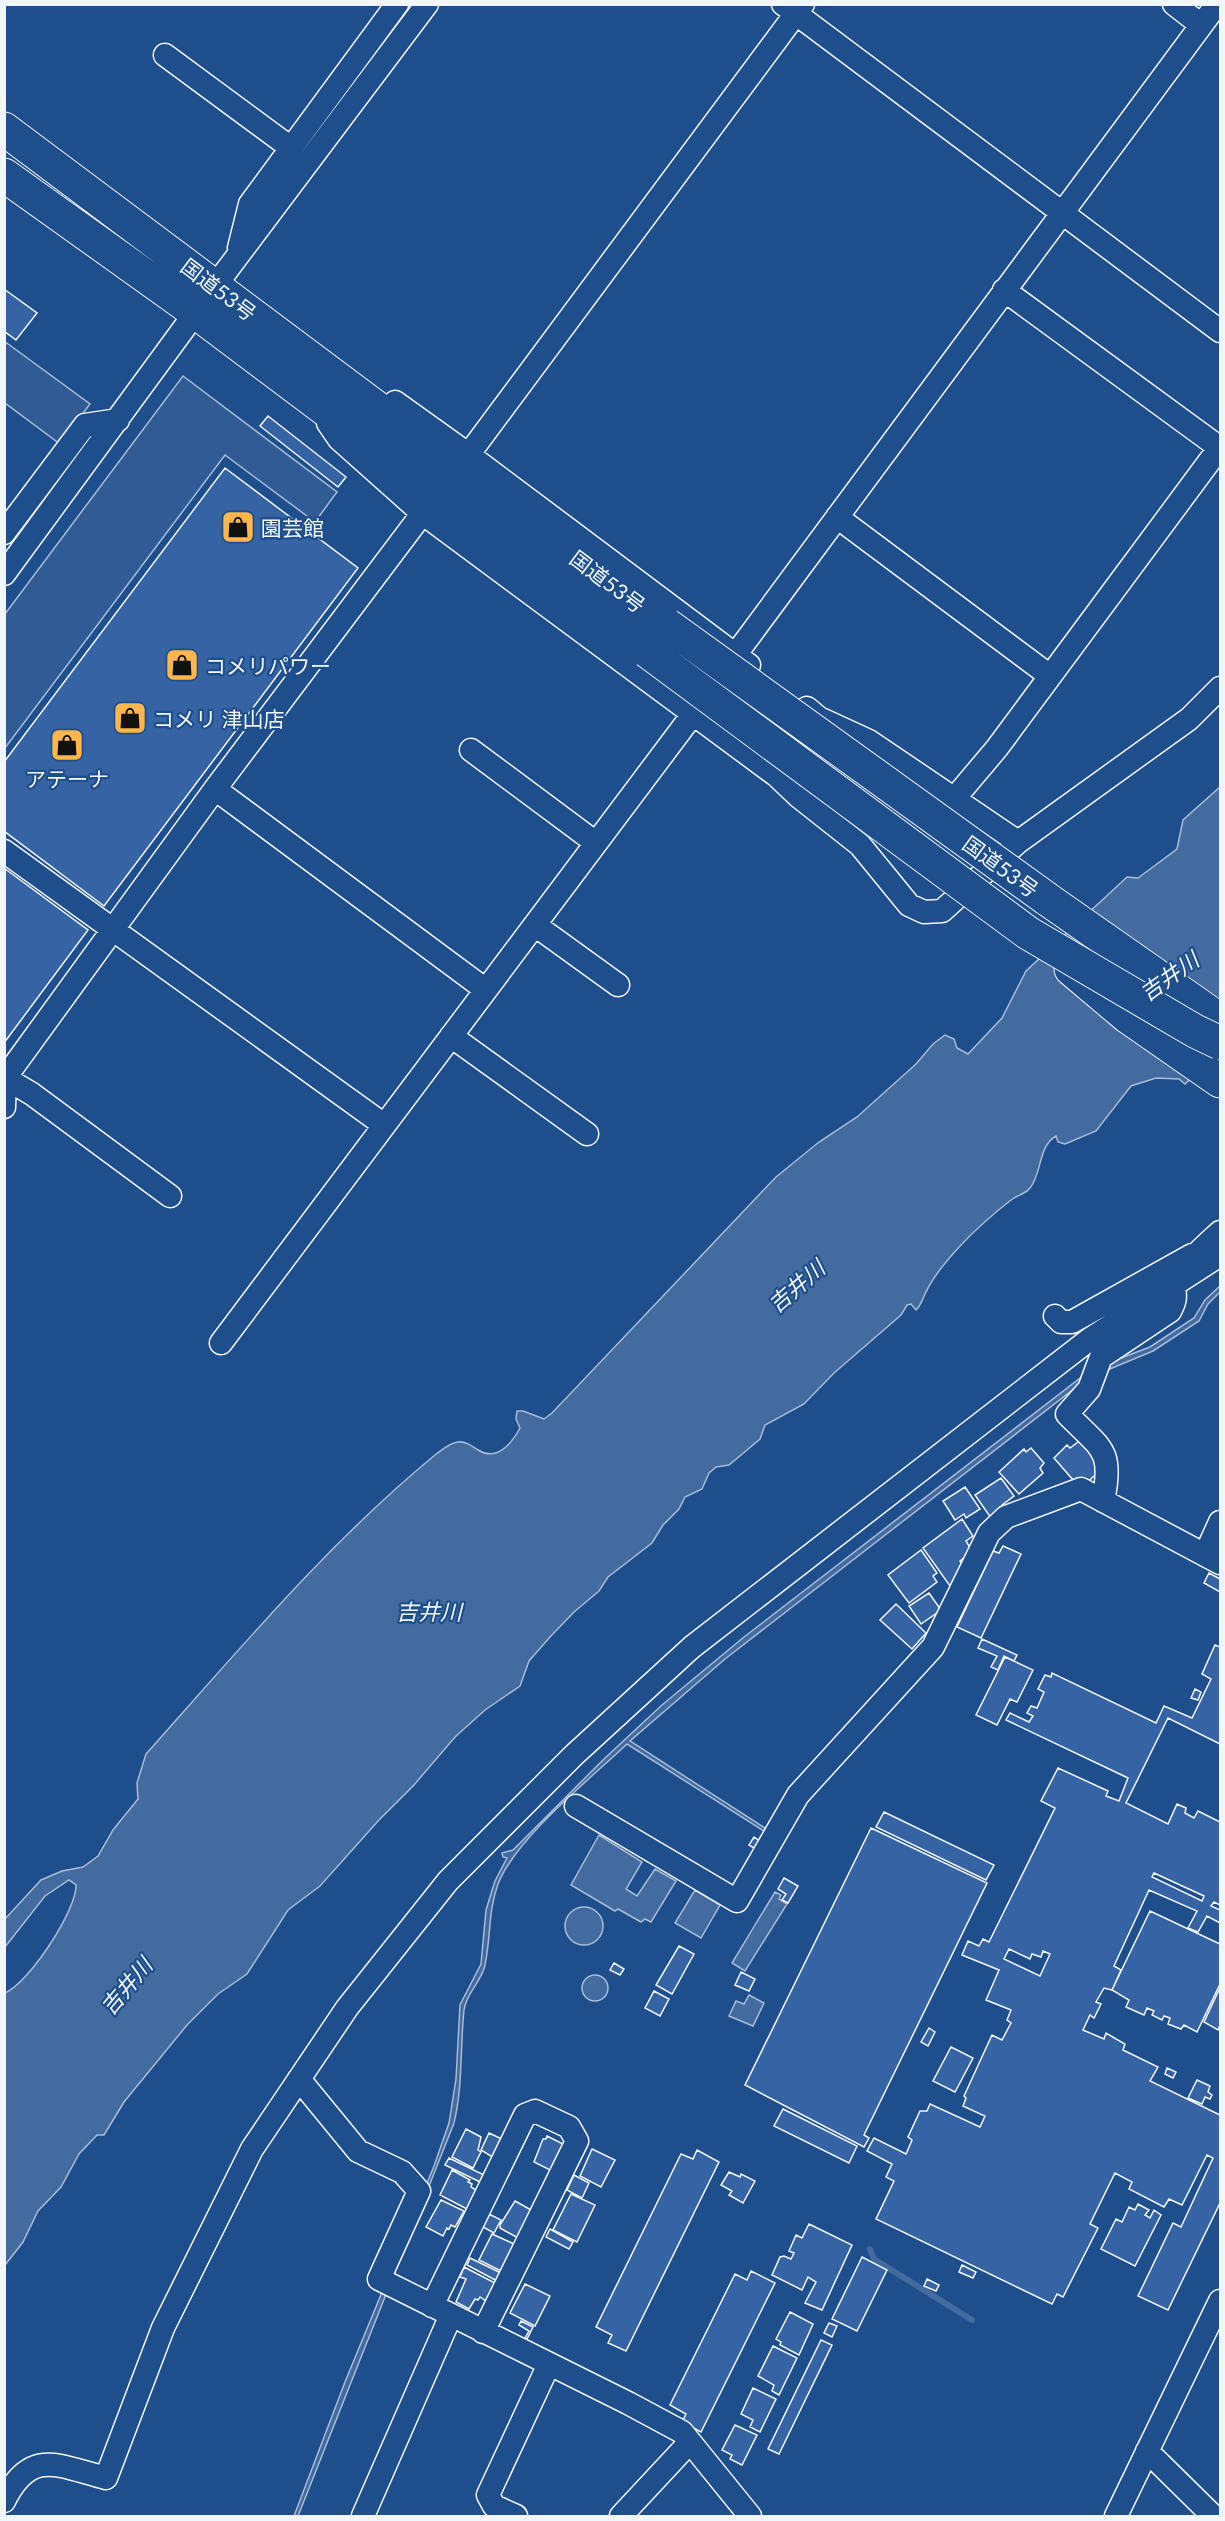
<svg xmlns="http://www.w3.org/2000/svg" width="1225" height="2521" viewBox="0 0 1225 2521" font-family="Lato,'Noto Sans JP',sans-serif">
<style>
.built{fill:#305b95;stroke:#a8bbd7;stroke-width:1.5}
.water{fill:#446ba0;stroke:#a8bbd7;stroke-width:1.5}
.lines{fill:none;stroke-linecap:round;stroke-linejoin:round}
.stream{stroke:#446ba0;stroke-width:6}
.building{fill:#3563a3;stroke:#f2f6ff;stroke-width:1.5;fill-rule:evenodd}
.minor-casing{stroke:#f2f6ff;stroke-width:25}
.highway-casing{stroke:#f2f6ff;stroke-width:35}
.minor{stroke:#1f4e8c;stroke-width:22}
.highway{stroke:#1f4e8c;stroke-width:33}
.highway-bridge-casing{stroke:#f2f6ff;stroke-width:35;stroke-linecap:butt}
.highway-bridge{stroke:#1f4e8c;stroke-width:33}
.labels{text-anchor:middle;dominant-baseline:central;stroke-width:4.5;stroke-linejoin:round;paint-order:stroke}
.street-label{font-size:21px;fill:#f2f6ff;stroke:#1f4e8c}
.poi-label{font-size:21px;fill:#f2f6ff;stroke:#1f4e8c;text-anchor:start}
.water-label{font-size:22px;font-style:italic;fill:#f2f6ff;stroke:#1f4e8c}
</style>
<rect width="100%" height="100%" fill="#1f4e8c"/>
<!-- built -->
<path class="built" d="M4,341l86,63 -30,40 -55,-41z
M183,376l154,116 -22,30 -90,-67 -220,293v-134z"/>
<!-- water -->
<path class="water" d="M1220,787v264l-35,33 -6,-5 -23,-1 -25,8 -35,45 -31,13 -7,-2 -2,-6c-18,10 -14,38 -26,52 -4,6 -13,7 -19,12 -18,14 -36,30 -51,46 -12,13 -25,28 -33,44 -5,8 -4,13 -11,20l-5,-6 -4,1 -6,10 -67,58 -30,31 -39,21 -5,14 -31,26 -13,2 -7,6 -7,16 -17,8 -6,12 -16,16 -11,18 -44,34 -9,14 -25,21 -24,25 -21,24 -9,25 -35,24 -30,27 -41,48 -35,35 -59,66 -32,24 -41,64 -29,20 -31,31 -63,77 -20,33h-7l-18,19 -18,33 -23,24 -15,31 -18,23v-272c23,-9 72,-83 71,-108l-7,-5 -24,16 -40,51v-28l36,-39 21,-9 21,-4 15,-11 15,-26 25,-31 -1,-16 9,-29c92,-103 182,-211 289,-299 7,-5 14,-12 23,-13 8,-1 14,4 20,8 19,12 34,-7 42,-22l-4,-9 1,-8h6l21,8 8,-6 224,-236 43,-35 38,-25 59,-53 17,-20 12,-9 9,4 3,9 11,6 34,-36 24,-47 101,-94 11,1 39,-29 6,-29z
M1220,1286v6l-12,12 -9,17 -46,30 -65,27 -363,281 -95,82 141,91 -1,3 -143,-91c-37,35 -111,94 -129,140 -10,27 -7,53 -13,81 -3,16 -19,28 -21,45 -4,38 -1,75 -10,113l-156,393h-4l51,-134 89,-216 15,-43 7,-44 4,-74 21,-41 5,-54 9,-29 12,-23 -4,-1 -1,-4 11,-3 91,-91 58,-54 82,-68 348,-268 58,-22 44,-29 11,-18z
M599,1835l43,27 -16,27 11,7 18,-27 21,12 -25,41 -6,-3 -4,3 -23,-13 -3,2 -44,-26z
M695,1890l25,15 -19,33 -26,-15z
M775,1892l6,3 -2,4 8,5 -42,67 -13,-8z
M565 1926a19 19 0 1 1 38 0a19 19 0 1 1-38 0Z
M582 1988a13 13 0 1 1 26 0a13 13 0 1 1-26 0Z
M749,1995l15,8 -11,23 -24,-10 7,-15 8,3z"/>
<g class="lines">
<!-- stream -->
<path class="stream" d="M870,2249l4,10 98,61"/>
</g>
<!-- building -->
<path class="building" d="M4,289l33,24 -21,27 -12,-9z
M268,416l78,61 -8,10 -78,-61z
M225,468l133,100 -254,338 -100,-75v-69z
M4,868l84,62 -84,113z
M1082,1439l20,29 -15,15 -13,-2 -20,-23 13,-13 3,3z
M1031,1448l13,15 -4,5 3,5 -24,21 -20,-22 25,-23 2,3z
M1001,1478l13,18 -12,9 1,3 -12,10 -16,-23z
M965,1487l15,22 -14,9 -2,-4 -9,6 -12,-19z
M962,1519l11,17 -7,5 6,10 -12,10 3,4 -4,13 -9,8 -27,-38z
M1003,1546l18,8 -40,84 -24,-11 36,-76 6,2z
M921,1550l16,23 -4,3 4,6 -28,21 -21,-28z
M1209,1573l11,6v13l-16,-9z
M929,1593l12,17 -20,14 -12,-18z
M896,1604l30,29 -14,16 -32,-29z
M982,1639l35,16 -3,6 -10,-5 -6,14 -7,-3 6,-11 -19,-8z
M1215,1645l5,2v97l-52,-26 -42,85 42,21 9,-20 9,4 -1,5 9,5 4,-7 22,11v83l-6,-3 -3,4 9,4v13l-13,-7 -9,16 -10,-4 9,-17 -48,-21 -35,76 7,4 -9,20 -8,-2 -8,14 5,2 -7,14 -4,-3 -7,15 21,9 2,-6 19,11 -2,6 35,17 -8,14 70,34v88l-52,107 -30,-14 35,-73 8,4 32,-69 -6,-3 -25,50 -13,-6 -5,8 -35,-18 3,-7 -17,-9 -25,51 8,4 -35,69 -6,-3 -5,10 -176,-85 18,-38 -8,-4 6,-13 -25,-13 7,-13 32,16 6,-14 -4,-3 12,-26h7l3,-7 50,23 5,-11 -22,-10 3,-8 -2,-2 28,-61 10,5 9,-17 -4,-3 4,-10 -25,-10 13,-30 -37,-15 6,-14 11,5 4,-7 6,3 66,-134 -14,-7 17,-33 50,23 -2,5 13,5 9,-23 -122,-58 4,-7 19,9 4,-6 -6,-3 4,-7 6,2 7,-16 -6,-3 7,-14 6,2 1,-4 104,50 8,-17 28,12 19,-39 -9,-5zM1154,1873l50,23 -2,5 -50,-24zM1009,1949l21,10 2,-5 9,3 2,-6 7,3 -10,22 -36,-17z
M1005,1657l28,13 -16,32 -7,-3 -13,26 -21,-10z
M1195,1689l6,3 -3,8 -7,-2z
M884,1812l110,53 -8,15 -110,-53z
M871,1828l116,55 -123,252 5,3 -5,9 -119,-62z
M754,1837l7,5 -4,8 -8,-5z
M784,1878l14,8 -10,17 -6,-3 4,-6 -8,-5z
M1150,1911l70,33v40l-23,48 -13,-7 -3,4 -13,-5 2,-6 -6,-2 -2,4 -10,-5 2,-4 -7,-3 -3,7 -18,-8 3,-7 -17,-10z
M679,1946l15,8 -22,40 -16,-9z
M614,1963l10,6 -4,6 -10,-5z
M741,1972l14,7 -6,12 -14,-6z
M1220,1988v37l-2,5 -14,-8z
M654,1991l15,8 -9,17 -15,-8z
M929,2028l6,4 -7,14 -7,-4z
M951,2047l22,11 -18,34 -22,-11z
M1167,2068l9,4 -3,6 -8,-4z
M1197,2080l13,6 -2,6 4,3 -2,4 -5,-2 -3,7 -14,-6z
M783,2109l74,37 -8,17 -75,-37z
M466,2129l15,8 -3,13 3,2 -8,16 -21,-11z
M489,2133l15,7 -10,18 -13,-8z
M547,2136l18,9 -13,26 -18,-9 9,-23h3z
M592,2149l23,11 -14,27 -21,-11z
M697,2150l22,12 -93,189 -18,-8 4,-8 -16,-8 85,-173 12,5z
M449,2158l35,17 -4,7 -35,-17z
M452,2170l18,10 -2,2 4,2 -1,3 5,3 -9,19 -27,-14z
M729,2172l11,5 1,-3 14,7 -12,22 -14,-8 3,-4 -11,-6z
M574,2175l15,8 -7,15 -15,-8z
M571,2194l24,11 -18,37 -24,-12z
M441,2200l23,11 -9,16 -4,-2 -2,4 -2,-1 -4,8 -17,-9z
M515,2201l18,10 -15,27 -18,-10v-3z
M1138,2204l11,6 -4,5 5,3 4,-8 7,5 -26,51 -34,-17 15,-30 6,3 7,-15 6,3z
M489,2214l12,6 -7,13 -11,-6z
M809,2224l43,21 -30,65 -17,-7 11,-21 -8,-5 -6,13 -30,-15 8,-18 4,-1 7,3 3,-6 -5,-2 7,-16 6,3z
M550,2229l23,13 -4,7 -23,-12z
M492,2234l22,10 -11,28 -24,-12z
M862,2257l25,13 -30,61 -25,-12z
M470,2258l31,15 -4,8 -30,-16z
M962,2265l14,7 -3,6 -14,-6z
M464,2267l31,16 -9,18 -6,-4 -2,3 -3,-1 -6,10 -13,-7 10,-23 -6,-2z
M751,2271l24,12 -74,149 -19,-10 4,-8 -16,-9 65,-131 12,6z
M927,2279l12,6 -3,6 -12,-5z
M525,2284l25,12 -15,30 -25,-13z
M790,2312l23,12 -14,31 -19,-10 1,-3 -5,-3z
M521,2321l12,6 -6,12 -2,-1 4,-7 -10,-6z
M829,2323l8,3 -5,11 -8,-4z
M821,2340l11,5 -53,109 -11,-5z
M773,2346l24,12 -18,37 -7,-4 2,-6 -16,-9z
M753,2388l23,11 -16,33 -10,-5 3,-7 -12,-6z
M735,2425l22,10 -15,30 -12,-6 2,-4 -10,-5z"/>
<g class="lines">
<!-- minor casing -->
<g class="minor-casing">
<path id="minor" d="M783,4l437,327
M1174,4l27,21
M165,55l126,93
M239,248l11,-44 147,-200
M1004,290l216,158
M395,402l74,53 280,210
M328,423l11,16 83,74 355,263 21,20 62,49 49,60 15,7 18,-1 76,-69 171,-123 31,-31
M460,466l343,-462
M837,517l213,159
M4,533l81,-108 33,-5
M4,574l211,-288 212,-282
M736,654l481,-650
M807,708l12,10 50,23 149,101
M471,750l125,93
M215,789l271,201
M954,799l43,-51 223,-301
M4,851l380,274
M535,925l83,60
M451,1036l136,98
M5,1078l27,16 138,102
M4,1107l1,-29 210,-289 216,-287
M1055,1316l6,6h11l120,-67
M221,1343l472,-629
M1103,1501c11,-52 -2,-52 -36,-87l22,-25 12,-32 69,-46c9,-16 2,-16 6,-28 5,-17 31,-39 44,-51
M1205,1555l15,-33
M576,1806l161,95 61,-106 135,-148 56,-114 17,-16 75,-28 139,74
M299,2079l59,72 44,21 17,19 -40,88 249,124 54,29 68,84
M432,2306l93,-191 10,-4 34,16 8,14 -94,191
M1147,2451l66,65
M4,2501c27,-54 54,-35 102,-23l57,-150 89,-179 95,-141 101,-127 126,-126 118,-108 398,-308 130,-84
M363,2516l88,-201
M516,2516l-22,-10 -6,-11 61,-131
M621,2516l69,-74
M1116,2516l104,-215"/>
</g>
<!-- highway casing -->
<g class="highway-casing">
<path id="highway" d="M4,129l663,496
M4,175l193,138 450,338
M1047,899l173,121
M1071,969l57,48 92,64"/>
</g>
<!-- minor -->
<use href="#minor" class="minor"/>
<!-- highway -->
<use href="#highway" class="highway"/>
<!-- highway-bridge casing -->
<g class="highway-bridge-casing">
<path id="highway-bridge" d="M667,625l380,274
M647,651l381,282 167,98 25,12"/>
</g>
<!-- highway-bridge -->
<use href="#highway-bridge" class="highway-bridge"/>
</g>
<!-- icons -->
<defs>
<g id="shop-square" transform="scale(1.725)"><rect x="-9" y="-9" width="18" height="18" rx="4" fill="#ffb74d" stroke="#1f4e8c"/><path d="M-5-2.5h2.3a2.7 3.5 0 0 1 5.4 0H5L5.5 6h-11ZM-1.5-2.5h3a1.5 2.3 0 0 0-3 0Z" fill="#111"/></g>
</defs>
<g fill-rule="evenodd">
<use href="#shop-square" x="238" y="527"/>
<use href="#shop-square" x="182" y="665"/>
<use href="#shop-square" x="130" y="718"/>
<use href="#shop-square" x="67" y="745"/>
</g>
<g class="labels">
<!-- street labels -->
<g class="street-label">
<text transform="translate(219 289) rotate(37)">国道53号</text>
<text transform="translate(608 581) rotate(37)">国道53号</text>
<text transform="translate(1001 866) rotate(36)">国道53号</text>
</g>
<!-- poi labels -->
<g class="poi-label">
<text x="261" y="527">園芸館</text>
<text x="205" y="665">コメリパワー</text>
<text x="153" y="718">コメリ 津山店</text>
<text x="67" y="778" text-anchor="middle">アテーナ</text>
</g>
<!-- water labels -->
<g class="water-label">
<text transform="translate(1169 976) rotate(-36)">吉井川</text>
<text transform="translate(796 1286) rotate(-41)">吉井川</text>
<text x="429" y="1611">吉井川</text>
<text transform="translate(126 1986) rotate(-50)">吉井川</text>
</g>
</g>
<!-- border -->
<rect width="1225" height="2521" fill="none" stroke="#f2f6ff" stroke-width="12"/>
</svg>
